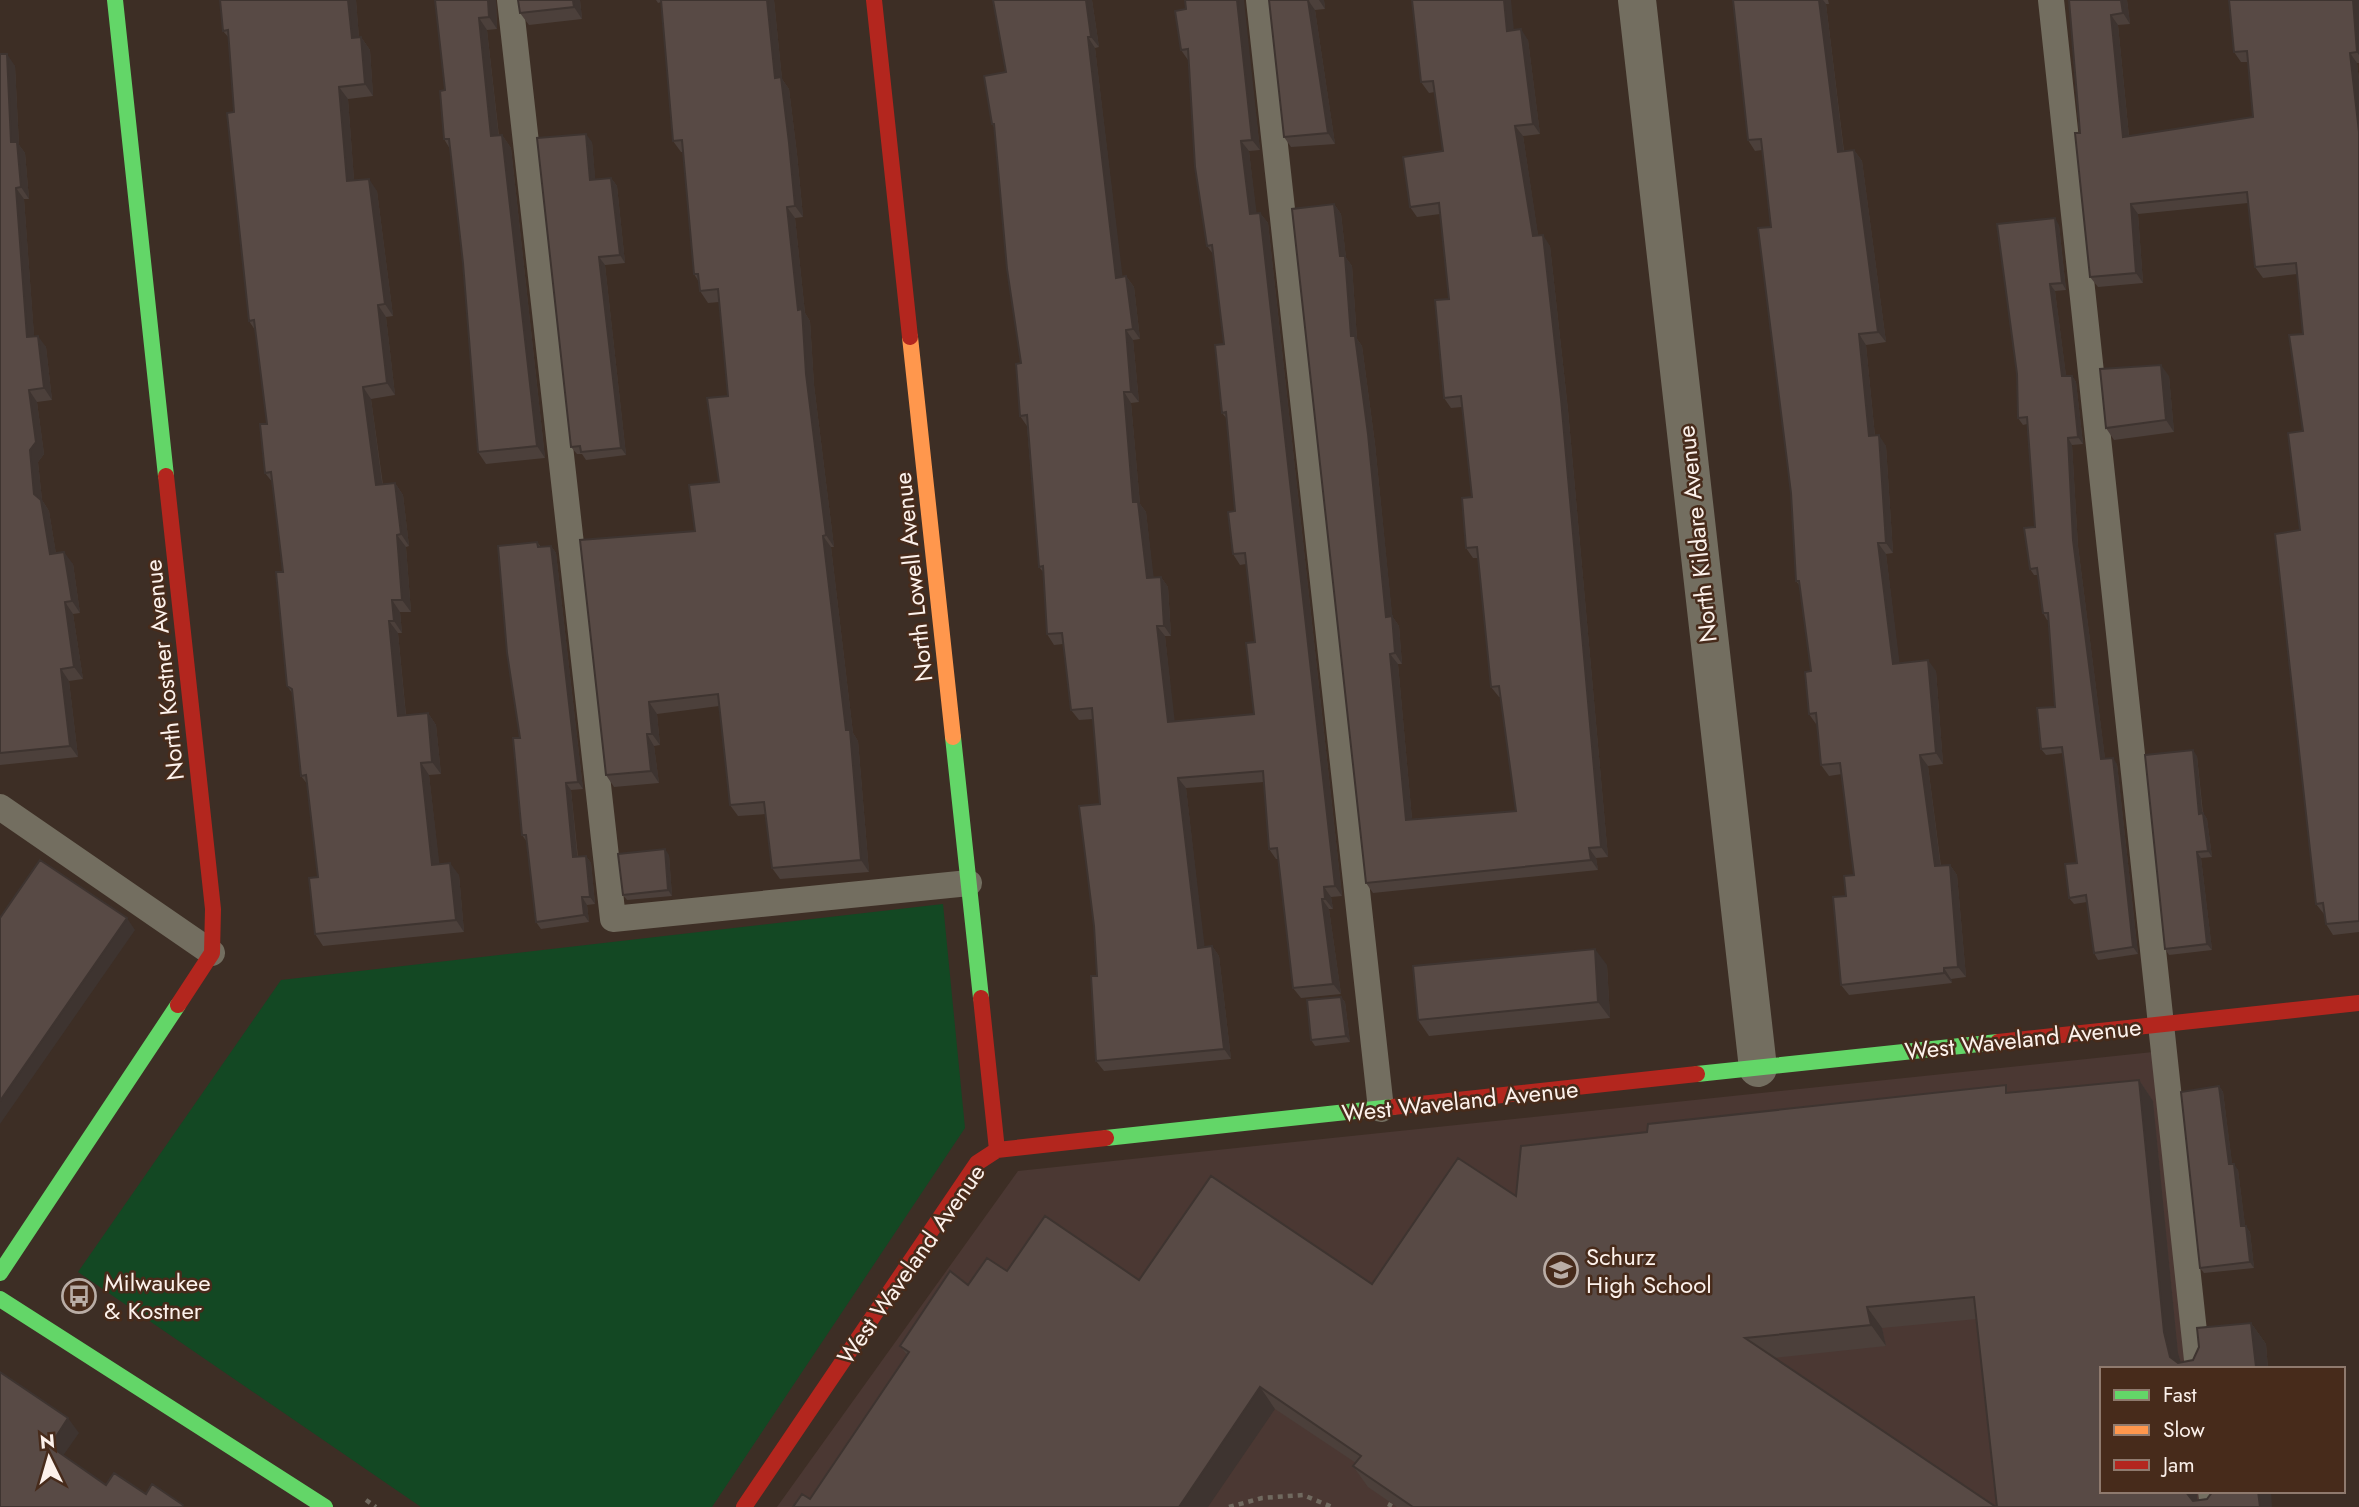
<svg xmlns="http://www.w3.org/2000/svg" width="2359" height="1507" viewBox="0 0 2359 1507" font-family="Jost,sans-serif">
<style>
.education{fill:#4b3833}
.green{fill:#134823}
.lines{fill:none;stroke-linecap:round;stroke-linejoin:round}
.path{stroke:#70695f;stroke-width:4.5;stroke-dasharray:5 5;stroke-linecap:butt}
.lane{stroke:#736e60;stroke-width:26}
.street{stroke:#736e60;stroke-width:38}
.fast{stroke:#63d668;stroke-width:16}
.slow{stroke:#ff974d;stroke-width:16}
.jam{stroke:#b3261e;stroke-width:16}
.wall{fill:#4c403b}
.shaded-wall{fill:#3e3430}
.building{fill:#584a45;stroke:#3e3430;stroke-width:2}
.labels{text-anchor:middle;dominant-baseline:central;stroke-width:5;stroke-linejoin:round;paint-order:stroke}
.street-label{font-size:24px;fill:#fcf1eb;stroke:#472b1b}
.poi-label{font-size:24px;fill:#fcf1eb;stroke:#472b1b;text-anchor:start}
</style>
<rect width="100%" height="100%" fill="#3d2e25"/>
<!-- education -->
<path class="education" d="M2153,1052l33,317h-84v122h97l1,16h-1423l241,-336z"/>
<!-- green -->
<path class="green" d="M943,904l22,224 -253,379h-291l-343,-235 203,-292z"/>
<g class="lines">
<!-- path -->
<path class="path" d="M366,1500l10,7
M1229,1507l33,-9 41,-3 29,12
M1389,1507l2,-4"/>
<!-- lane -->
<path class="lane" d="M510,0l103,919 356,-36
M1259,0l122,1109
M2051,0l147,1369
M0,807l212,146
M2211,1491l2,16"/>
<!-- street -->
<path class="street" d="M1637,0l121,1068"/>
<!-- fast -->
<path class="fast" d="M115,0l51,476
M953,737l28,261
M1697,1074l301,-32
M1106,1138l287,-31
M0,1273l178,-268
M0,1299l325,208"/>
<!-- slow -->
<path class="slow" d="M910,337l43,400"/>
<!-- jam -->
<path class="jam" d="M874,0l36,337
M166,476l47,433 -1,44 -34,52
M981,998l16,152
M1998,1042l361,-39
M1393,1107l304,-33
M744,1507l233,-344 20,-13 109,-12"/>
</g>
<!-- wall -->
<path class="wall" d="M220,0h136l3,38 2,-1 9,13 3,46 -25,3 6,81 23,11 16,125 -7,1 9,78 -24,4 12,86 12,-2 8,12 6,51 -3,1 5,65h-11l2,21h-4l8,82 22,-2 8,12 5,49 -12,1 10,89 20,11 5,57 -141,14 -8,-12 3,-57 -10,-92 -7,-9 -8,-82 -6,-8 -4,-114 -10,-89 -8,-10 2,-49 -12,-94 -6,-9 -20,-283 -6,-7z
M435,0h61l1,29 -10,1 12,106 3,-1 9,13 34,310 -59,6 -8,-12 -15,-189 -13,-114 -6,-10 1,-49z
M518,0h62l2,19 -53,6 -9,-12z
M656,0h118l8,79 7,10 8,65 6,63 -8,1 10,95 5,8 4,64 20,162h-3l22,186 5,8 11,131 -89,7 -8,-11 -6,-54 -28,2 -8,-11 -11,-99 -62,8 3,31 -6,1 5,37 -45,4 -8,-12 89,-244 24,-49 9,-86 -9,-94 -11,1 -8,-12 -1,-9 -5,-8 -11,-122h-2l-8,-11 -12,-139 -3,1z
M993,0h99l7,47 -4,1 27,229 4,-1 8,11 6,52 -7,1 6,62 -8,1 9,101 6,8 7,65h8l7,10 3,49h-6l9,85 80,-7 1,-72 -9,-78 -6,1 -7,-11 2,-43 -8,-92 -5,-6 2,-69 -11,-90 -6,-8 -19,-186 -7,-10 62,-48 17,148 -11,1 7,62h4l8,10 74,673 -11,1 2,12h-4l12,85 -40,4 -8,-10 -15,-129h-2l-7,-10 -5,-67 -78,6 18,159 8,-1 7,10 12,103 -127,12 -8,-10 4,-257 -7,-85 -14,1 -8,-10 -8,-66 -9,1 -7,-11 -3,-61 -5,-6 -12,-141 -7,-10 1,-53 -26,-234 -3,-5 14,-52z
M1269,0h55l1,9 -10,1 20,134 -44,3 -7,-10z
M1733,0h95l1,4h-3l18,147 10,-1 8,11 24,181 -20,3 9,91 11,10 7,107 -7,1 13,109 37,8 7,93 -15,2 13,100 9,-1 7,10 9,102 -15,2 1,4 -103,12 -8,-10 5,-89 8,-21 -12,-101 -13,2 -8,-11 -4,-41h-1l-7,-10 2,-43 -11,-85 -4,-5 -5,-88 -20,-266 -9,-77 -7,1 -7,-11z
M2069,0h58l3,24 -12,1 11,111 124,-19 -5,-55h-7l-7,-10 125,-52v63h-2l2,17v852l-26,3 -7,-11 -2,-10 -8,-10 -16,-374 3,-99v-97l-6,-60 -34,4 -8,-11 -7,-64 -110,11 5,69 -45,4 -8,-10z
M1514,30l14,10 12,94 -17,2 15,100 12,10 18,164 40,447 -12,1 2,12 -225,23 -7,-10 -32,-679 7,10 5,44 6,8 5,73 5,7 13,98 17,172 7,10 3,38h-4l14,155 104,-8 -15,-114h-2l-8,-10 -13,-129h-5l-7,-10 6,-51 -10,-90 -11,1 -7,-10 5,-99 -9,-85 -23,3 -7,-10 33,-56 -8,-59 -6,1 -8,-11z
M0,54l15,12 4,79 6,8 4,46h-5l10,137 12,11 6,53 -15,2 7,52 -6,8 4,38 7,11 7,43 17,10 7,49 -7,1 10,65 -14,2 9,76 -78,8z
M592,142l3,37 16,-1 6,8 8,77 -20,2 21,190 -40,5 -4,-6h-5l-6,-7z
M2059,225l7,65 -11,1 11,85h6l4,6 7,62 -11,1 6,101 27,213 12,5 21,190 -40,6 -4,-7 -7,-51 -13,2 -5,-6 8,-35 -14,-110 -17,2 -5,-6 14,-42 -6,-87h-2l-4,-7 -5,-38h-4l-4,-6 5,-42 -8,-103 -4,1 -5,-7z
M2169,376l5,56 -60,8 -8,-12z
M537,542l4,5 10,-1 5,7 27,236 -12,1 7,67 8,-1 5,7 4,41 -8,1 2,17 -48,7 -5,-7 -9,-80 -5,-7 -2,-97z
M2197,756l6,57 4,6 5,38 -11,1 11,92 -43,5 -4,-6z
M669,855l3,41 -45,4 -4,-5z
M1607,965l3,53 -181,18 -11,-16z
M1341,997l4,5 5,40 -35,4 -4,-6z
M2139,1080l14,21 25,252 3,9 12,-2 58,-37 15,21 2,25h-166v122h95v9l75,7h-275l-20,-188 -95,9 4,18 -112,12 222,149h-599l-29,-20 -15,-21 3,-3 -81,-54 -465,90 97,-144 -7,-9 68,-61 39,-14 132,9 233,4 144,-88 494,-104z
M2219,1086l4,6 9,72 6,6 7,56 5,6 4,36 -50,5 -4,-5z"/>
<!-- shaded-wall -->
<path class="shaded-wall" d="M348,0h8l4,50 -8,-12z
M488,0h8l1,29 -8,-12z
M573,0h7l2,19 -8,-12z
M767,0h7l8,79 7,10 8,65 6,63 -8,-11 -20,-128z
M1086,0h6l7,47 -8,-10z
M1237,0h7l16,150 -8,-10z
M1308,0l7,10 20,134 -7,-11z
M1319,0h5l1,9z
M1504,0h7l4,41 -8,-10z
M1819,0h4l3,4 19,158 -7,-10z
M2121,0h6l3,24 -7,-11z
M2353,0h6v55l-2,-3z
M2111,15l7,10 12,122 -7,-10z
M479,18l8,12 13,118 -9,-12z
M1521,29l7,11 12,94 -7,-10z
M361,37l9,13 3,46 -8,-12z
M1088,37l7,11 29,240 -8,-10z
M2350,53l7,10 2,17v52z
M7,54l8,12 4,79 6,8 4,46 -8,-12 -10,-45z
M339,87l9,12 7,94 -8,-12z
M1515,126l8,10 17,111 -7,-11z
M586,134l6,8 4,45 -6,-7z
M502,135l9,13 34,310 -8,-12z
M1241,141l8,10 9,73 -8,-10z
M1854,150l8,11 24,181 -8,-10z
M611,178l6,8 8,77 -5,-8z
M369,179l8,12 16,125 -8,-12z
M16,188l8,11 11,149 -8,-11z
M1334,204l7,10 5,44 6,8 5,73 5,7 13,98 18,179 -1,-7 7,10 3,38 -7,-11 -9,-36z
M2131,204l7,10 5,69 -7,-10z
M787,207l8,11 10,95 5,8 4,64 20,162 -8,-12 -28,-225z
M1260,213l8,10 74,673 -7,-10z
M2055,218l4,7 7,65 -4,-7z
M1543,235l7,11 18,164 40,447 -7,-10z
M599,257l6,8 21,190 -5,-7z
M1126,276l8,11 6,52 -7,-10z
M2050,284l5,7 12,92 -5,-7z
M378,305l8,12 9,78 -8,-12z
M1126,330l7,10 6,62 -8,-10z
M1859,334l7,11 10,102 -7,-11z
M38,336l8,11 6,53 -8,-12z
M2161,365l8,11 5,56 -8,-12z
M2072,376l4,6 7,62 -5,-7z
M363,387l8,12 13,98 -8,-12z
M29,390l8,12 7,52 -6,8 4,38 7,11 9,55 -8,-12 -16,-60 -4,-44z
M1124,392l7,11 9,101 6,8 9,76 -8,-10 -14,-76z
M1879,435l7,11 7,107 -7,-10z
M2068,438l4,7 6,101 28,220 -5,-7 -28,-219z
M395,483l8,12 6,51 -8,-12z
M397,535l9,12 5,65 -9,-12z
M823,536l8,11 22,186 5,8 11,131 -8,-12z
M1878,543l8,11 15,120 -8,-10z
M551,546l5,7 27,236 -5,-7z
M64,552l9,12 7,49 -8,-12z
M1161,577l7,10 3,49 -7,-10z
M392,600l8,12 2,21 -8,-12z
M65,602l8,12 10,65 -9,-12z
M389,621l9,12 9,95 -9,-12z
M1157,626l8,10 11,96 -8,-10z
M1390,654l8,10 15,166 -7,-10z
M1928,660l8,11 7,93 -7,-11z
M61,669l8,12 9,76 -8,-11z
M649,702l8,12 3,31 -8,-11z
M428,713l8,12 5,49 -9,-12z
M647,734l7,12 5,37 -8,-12z
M2193,750l4,6 6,64 -4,-6z
M1920,755l8,11 14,111 -7,-11z
M2113,758l4,6 21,190 -5,-7z
M421,763l8,12 12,102 -9,-12z
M1178,778l8,10 20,170 -8,-10z
M566,783l5,7 7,74 -5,-7z
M2203,813l4,6 5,38 -4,-6z
M1589,848l7,10 2,12 -7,-10z
M665,849l4,6 3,41 -4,-6z
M2197,852l4,6 11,92 -5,-6z
M586,856l5,7 4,41 -5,-7z
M450,863l9,12 5,57 -8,-12z
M1950,865l7,10 9,102 -8,-10z
M1324,887l7,10 2,12 -8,-10z
M582,897l5,8 2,17 -5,-7z
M1322,899l7,10 12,85 -8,-10z
M127,918l8,12 -135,194v-23z
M1212,946l7,10 12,103 -7,-10z
M1595,949l12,16 3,53 -12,-16z
M1944,968l7,11 1,4 -8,-10z
M1341,997l4,5 5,40 -4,-6z
M2139,1080l14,21 25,252 5,16 -13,-12 -6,-25z
M2219,1086l4,6 10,78 -4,-6z
M2234,1164l4,6 8,62 -5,-6z
M2246,1226l4,6 4,36 -4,-6z
M1867,1307l15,21 4,18 -15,-21z
M2251,1323l15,21 2,25h-11l-1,-2z
M1260,1387l15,22 -67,98h-29z
M68,1418l11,15 -19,27 -10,-14z
M2185,1491h12v16z
M2258,1491h13l1,16h-12z"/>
<!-- building -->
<path class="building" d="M220,0h128l4,38 9,-1 4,47 -26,3 8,94 22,-2 16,125 -7,1 9,78 -24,4 13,98 19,-2 6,51 -4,1 5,65h-10l2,21h-5l9,95 30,-3 4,49 -11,1 11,102 18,-2 6,57 -141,14 -6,-56 9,-1 -12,-102 -5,1 -9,-87 -5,-3 -11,-114h7l-12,-100 -6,1 -5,-49h7l-13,-104 -5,1 -22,-208 7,-1 -6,-82 -5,1z
M435,0h53l1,17 -10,1 12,118 11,-1 35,311 -59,6 -15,-189 -14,-124h-5l-4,-48 5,-1z
M518,0h55l1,7 -54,6z
M661,0h106l8,78 6,-1 8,66 6,63 -8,1 11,103 4,-1 4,65 20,161 -3,1 23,194h4l11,130 -89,8 -8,-66 -34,3 -12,-111 -69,8 3,32h-5l4,37 -45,4 -26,-235 115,-9 -6,-46 30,-3 -12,-84 21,-2 -10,-107 -18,2 -2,-17h-4l-12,-134 -9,1z
M993,0h93l5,37h-3l28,241 10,-2 7,53 -7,1 5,62h-7l9,110h5l9,76 14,-1 3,49h-7l11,96 86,-8 -8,-71 9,-1 -10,-89 -12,1 -5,-42 7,-1 -9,-99 -4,1 -7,-68 9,-1 -12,-99 -5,1 -12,-79 -7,-118 -7,1 -6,-39 11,-2 -1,-9h52l15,140 -11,1 9,73 10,-1 75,673 -11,1 1,12h-3l11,85 -40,4 -16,-140 -8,1 -6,-78 -85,7 20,170 14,-2 12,103 -128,12 -5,-85h6l-3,-50 -15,-120 21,-2 -8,-96 -21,2 -9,-77 -15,1 -4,-68 -4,1 -12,-152 -7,1 -4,-52 5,-1 -14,-94 -13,-145h-2l-8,-48 22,-4z
M1269,0h39l20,133 -44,4z
M1412,0h92l3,31 14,-2 12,95 -18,2 18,110 10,-1 18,164 40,448 -12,1 2,12 -225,23 -74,-674 42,-5 6,52h5l6,80h4l13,98 18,183 6,-1 3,37 -5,1 16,166 110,-9 -17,-125 -8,1 -14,-140 -11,1 -4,-50 10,-1 -11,-101 -17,2 -9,-98 14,-1 -10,-96 -29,4 -7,-50 40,-6 -10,-70 -12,1z
M1733,0h86l19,152 16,-2 24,182 -19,2 10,102 10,-1 7,108h-8l15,121 35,-4 8,93 -16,2 15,111 15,-1 8,102 -14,1v5l-103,12 -8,-88 13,-1 -2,-20 10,-1 -14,-112 -19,2 -5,-52 -7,1 -4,-42 6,-1 -12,-90h-3l-5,-88 -33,-265 13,-1 -10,-88 -13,1z
M2069,0h52l2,13 -12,2 12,122 130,-20 -6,-66 -13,1 -5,-52h124l4,52 -7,1 9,79v789l-33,3 -3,-21 -7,1 -41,-370 25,-4 -12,-97 15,-2 -14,-96 14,-1 -7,-71 -41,4 -8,-75 -116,12 5,69 -46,4 -15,-144h5z
M0,54h7l4,88h6l4,45 -5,1 11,149 11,-1 6,52 -15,2 7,52 -6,8 4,44 7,6 9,54 14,-2 8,49 -7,1 9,65 -13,2 9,77 -70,7z
M586,134l4,46 21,-2 9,77 -21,2 22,191 -40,4 -1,-6 -9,1 -34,-309z
M2055,218l7,65 -12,1 12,92h10l6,61 -10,1 5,102 28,219 12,-1 20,189 -39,6 -8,-58 -17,3 -4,-34 12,-1 -15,-116 -21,2 -4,-41 18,-1 -7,-94h-5l-6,-45 -7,1 -6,-41 11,-1 -8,-110 -9,1 -1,-44 -20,-150z
M2161,365l5,55 -60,8 -6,-59z
M537,542l1,5 13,-1 27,236 -12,1 7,74 13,-1 4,41h-8l2,18 -48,7 -10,-87h-4l-9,-97h7l-13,-85 -9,-107z
M2193,750l6,64 4,-1 5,38 -11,1 10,92 -42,5 -20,-194z
M665,849l3,41 -45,5 -5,-41z
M40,860l87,58 -127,183v-183z
M1595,949l3,53 -180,18 -5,-54z
M1341,997l5,39 -35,4 -4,-40z
M2139,1080l25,252 6,25 8,6 15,-3 6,-13 -2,-19 54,-5 5,44 -6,1v1h-148v122h83l8,10 14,-2 6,-8h45l2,16h-263l-23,-210 -107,10 4,18 -126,13 251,169h-583l-60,-41 8,-10 -101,-69 -81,120h-386l9,-13 8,5 99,-147 -9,-6 50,-75 18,14 19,-27 20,13 38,-55 94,64 72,-104 161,108 86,-126 58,38 5,-50 126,-14 1,-8 358,-39v8z
M2219,1086l10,78h5l7,62h5l4,36 -50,6 -19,-176z
M0,1372l68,46 -18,28 56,39 8,-12 32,21 6,-10 31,21 -1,2h-182z"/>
<!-- icons -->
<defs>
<g id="school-ring" transform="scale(1.75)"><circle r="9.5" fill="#472b1b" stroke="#b9ada6" stroke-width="1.5"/><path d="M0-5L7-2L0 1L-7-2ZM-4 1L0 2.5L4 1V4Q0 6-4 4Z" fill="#b9ada6"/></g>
<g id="bus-ring" transform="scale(1.75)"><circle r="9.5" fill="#472b1b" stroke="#b9ada6" stroke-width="1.5"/><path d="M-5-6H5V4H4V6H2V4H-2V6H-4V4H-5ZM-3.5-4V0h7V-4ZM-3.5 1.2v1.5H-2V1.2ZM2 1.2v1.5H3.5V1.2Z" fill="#b9ada6"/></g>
</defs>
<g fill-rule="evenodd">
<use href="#school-ring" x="1561" y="1270"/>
<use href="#bus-ring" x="79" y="1296"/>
</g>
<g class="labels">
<!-- street labels -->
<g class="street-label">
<text transform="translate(1697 534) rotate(-96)">North Kildare Avenue</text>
<text transform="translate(913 577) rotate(-96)">North Lowell Avenue</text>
<text transform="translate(164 670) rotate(-96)">North Kostner Avenue</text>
<text transform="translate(2023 1039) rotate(-6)">West Waveland Avenue</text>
<text transform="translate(1460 1101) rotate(-6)">West Waveland Avenue</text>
<text transform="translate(911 1264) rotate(-55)">West Waveland Avenue</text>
</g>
<!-- poi labels -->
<g class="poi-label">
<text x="1586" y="1256">Schurz<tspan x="1586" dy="28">High School</tspan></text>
<text x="104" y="1282">Milwaukee<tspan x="104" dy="28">&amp; Kostner</tspan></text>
</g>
</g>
<!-- legend -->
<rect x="2100" y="1367" width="245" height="126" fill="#472b1b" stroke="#8f7a6e" stroke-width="2"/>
<rect x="2114" y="1390" width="35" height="10" fill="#63d668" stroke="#8f7a6e" stroke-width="2"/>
<text x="2163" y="1402" font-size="21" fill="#fcf1eb">Fast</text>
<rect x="2114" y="1425" width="35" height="10" fill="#ff974d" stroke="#8f7a6e" stroke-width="2"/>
<text x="2163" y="1437" font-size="21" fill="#fcf1eb">Slow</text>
<rect x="2114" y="1460" width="35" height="10" fill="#b3261e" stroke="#8f7a6e" stroke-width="2"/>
<text x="2163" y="1472" font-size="21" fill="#fcf1eb">Jam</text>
<!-- north arrow -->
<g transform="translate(49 1458) rotate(355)" stroke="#472b1b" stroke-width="5" paint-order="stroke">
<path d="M0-5L12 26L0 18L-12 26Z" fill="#fcf1eb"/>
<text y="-10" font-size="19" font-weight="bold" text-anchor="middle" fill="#fcf1eb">N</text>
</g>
</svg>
